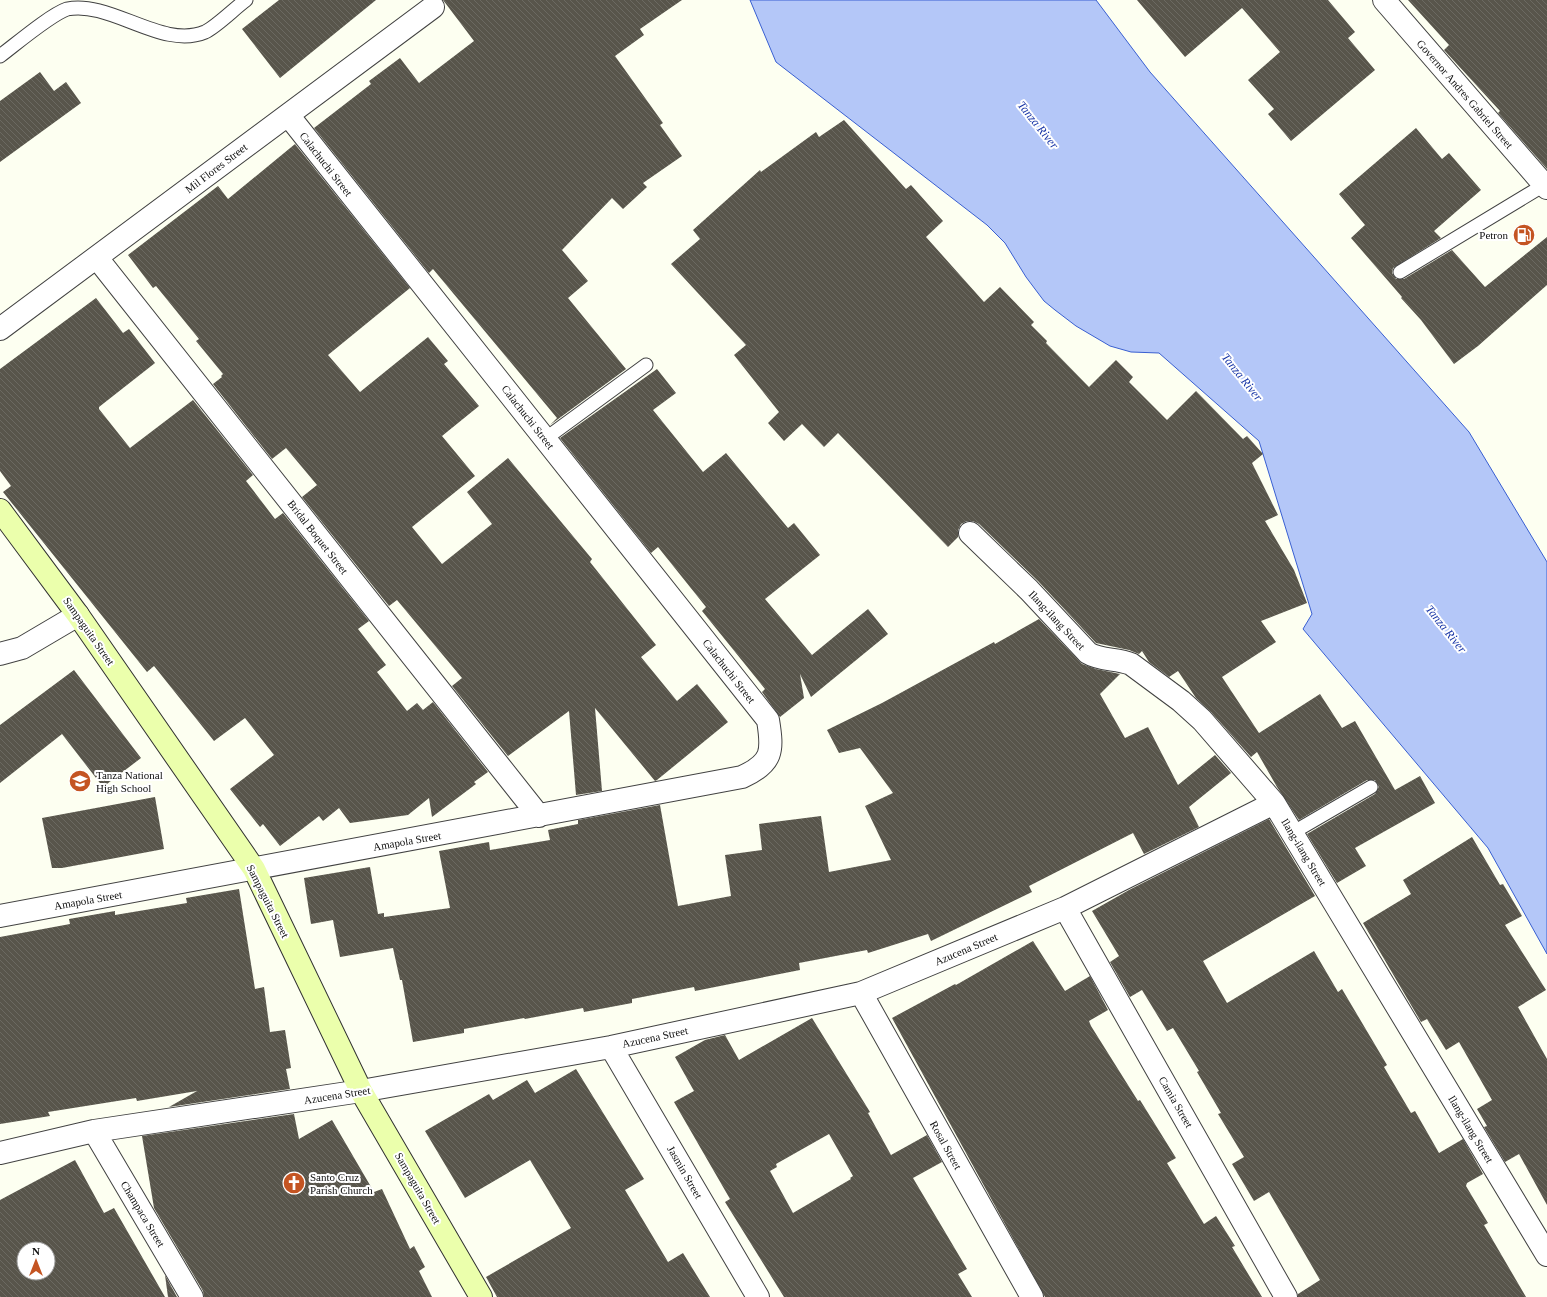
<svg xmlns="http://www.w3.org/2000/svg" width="1547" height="1297" viewBox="0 0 1547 1297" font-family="'Times New Roman',serif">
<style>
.water{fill:#b4c7f8;stroke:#395fd1}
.building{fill:url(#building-back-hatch);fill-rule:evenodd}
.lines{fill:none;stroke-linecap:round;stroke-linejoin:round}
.lane-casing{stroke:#424242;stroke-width:15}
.street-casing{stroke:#424242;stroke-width:24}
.secondary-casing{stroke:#313131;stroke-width:24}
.lane{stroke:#fff;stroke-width:13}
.street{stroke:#fff;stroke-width:22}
.secondary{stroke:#ebffac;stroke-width:22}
.labels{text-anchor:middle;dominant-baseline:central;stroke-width:4;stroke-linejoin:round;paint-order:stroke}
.street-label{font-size:11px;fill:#0f0f0f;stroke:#fff}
.poi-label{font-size:11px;fill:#0f0f0f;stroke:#fff;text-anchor:start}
.water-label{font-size:12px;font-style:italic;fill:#1432a5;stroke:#fff}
</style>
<defs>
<pattern id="building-back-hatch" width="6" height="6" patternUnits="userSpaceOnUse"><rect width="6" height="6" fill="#58554b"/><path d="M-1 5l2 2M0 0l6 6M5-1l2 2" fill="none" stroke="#6b6961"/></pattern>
</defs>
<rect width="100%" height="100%" fill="#fdfff1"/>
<!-- water -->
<path class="water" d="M750,0h346l54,72 319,360 78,130v392l-59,-106 -185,-219 9,-15 -53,-173 -100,-88 -28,-1 -21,-6 -34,-20 -21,-16 -11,-9 -18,-24 -21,-34 -18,-18 -211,-163z"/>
<!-- building -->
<path class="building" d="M279,0h97l-96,78 -38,-49z
M443,0h239l-42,29 4,6 -29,21 48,67 -3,2 22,31 -39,27 4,4 -24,22 -11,-11 -50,52 26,31 -20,17 58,71 -76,56 7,-7 -124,-149 -4,4 -115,-145 57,-44 -2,-3 31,-23 19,25 55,-42z
M1137,0h191l27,32 -7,6 27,32 -84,71 -23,-27 6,-5 -26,-29 32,-28 -38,-44 -57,49z
M1408,0h139v169l-49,-56 2,-2 -56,-61 5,-5z
M40,72l14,19 12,-9 15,21 -81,59v-61z
M844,120l62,69 5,-4 32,36 -17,16 58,65 16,-15 34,35 -3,3 16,16 -1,2 43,44 27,-27 17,17 -4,5 38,38 29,-29 47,48 4,-3 16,18 -11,9 26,52 -13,6 29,49 13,33 -46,18 15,21 -54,35 37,56 61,-39 22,34 13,-7 40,69 25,-14 15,27 -80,45 11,18 -29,17 -30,-49 68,-40 4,-7 -4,-7h-8l-68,40 -22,-33 -20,-35 -6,5 -40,-45 -15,-14 -18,-27 -9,6 -20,-15 -7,-11 -3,3 -10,-4 -33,-7 -58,-62 -59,-57 -6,-3h-6l-6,3 -3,6v7l-10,10 -110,-114 -14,14 -22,-23 -18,17 -16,-18 11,-11 -45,-57 12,-10 -75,-81 29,-25 -7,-9 67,-60 1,2 55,-40 3,5z
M1416,128l26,31 7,-6 32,37 -47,41 7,7 -48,30 -1,5 4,6h8l48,-29 33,37 62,-50v48l-69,61 -24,18 -33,-44 -20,-22 1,-1 -51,-59 14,-13 -26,-31z
M295,144l115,144 -82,67 32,37 68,-55 20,24 -4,3 35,42 -37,30 33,40 -63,51 30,37 50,-40 -25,-32 41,-34 84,101 -2,3 66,83 -15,12 36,44 20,-17 31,38 -71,58 -2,1 -60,-73 7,83 -26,4 -7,-84 -61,45 -56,-70 10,-8 -65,-78 -8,6 -87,-109 15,-12 -31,-37 -14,11 -59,-75 9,-7 -1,-1 2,-2 -27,-33 3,-2 -43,-53 -3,2 -25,-33 90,-69 10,13z
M96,298l27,35 6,-4 26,34 -56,44v2l31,39 63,-48 60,75 -7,6 29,38 8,-6 86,108 -11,8 28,36 -9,7 30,39 10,-8 6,7 10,-8 55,70 -14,10 2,2 -44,33 -3,-19 -21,17 -58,8 -11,-15 -16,13 -4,-5 -39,30 -17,-22 -3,3 -30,-38 44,-34 -29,-37 -31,23 -60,-75 -7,6 -144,-180 8,-6 -11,-15v-102z
M657,369l19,24 -23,17 50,62 23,-19 62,75 6,-5 26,32 -55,44 47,56 56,-46 20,25 -77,63 -11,-23 4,24 -24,19 -18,-25 3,-3 -63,-78 4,-4 -48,-60 -7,6 -91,-115z
M1039,619l43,45 14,5 24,5 -20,20 25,44 23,-11 30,58 37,-30 16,18 -42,34 10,20 -55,27 -11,-21 -104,53 3,6 -101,49 -3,-7 -60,19 -1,-3 -68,13 1,7 -105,21 -1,-4 -62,12v4l-48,9 -1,-4 -58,11 -1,-1 -60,11v4l-51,9 -11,-62h-2l-7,-32 -53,9 -7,-37 -22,4 -7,-46 66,-11 8,47 6,-1v4l66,-9 -11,-57 50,-9 1,8 60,-10 -2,-10 30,-6v-4l82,-15 18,101 53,-10 -6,-41 37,-5 -3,-26 62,-8 8,56 62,-12 -26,-54 28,-13 -33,-45 -21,5 -12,-23 55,-27 112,-61 1,2z
M74,670l67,88 -38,29 -41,-53 -62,49v-58z
M155,797l9,52 -102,19h-10l-10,-50z
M1269,819l46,77 -112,65 24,42 87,-52 24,41 4,-3 45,76 -3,2 27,46 4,-2 24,42 24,-14 20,35 -16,9 -1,3 22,37 -4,2 42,72h-228v-3l22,-14 -51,-88 -15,9 -22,-37 12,-7 -26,-43 3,-1 -24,-41 2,-1 -26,-43 -6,3 -25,-41 -12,7 -20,-35 9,-6 -27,-45 37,-21z
M1472,837l28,48 3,-1 19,32 -17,9 41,65 -28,17 29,52v146l-28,-51 -14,8 -21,-35 3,-1 -10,-17 15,-9 -33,-58 -13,8 -19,-31 -6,3 -58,-99 48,-29 -8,-14z
M239,889l16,100 9,-2 6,45 15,-2 6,38 -5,1 4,20 -121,18 28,-16 -60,10 -1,-3 -88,14 2,4 -50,8v-187l70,-13 -1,-5 46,-8v4l72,-12 -1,-5z
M1033,941l32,50 25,-15 18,34 -19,11 2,5 47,75 2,-1 36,58 -9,5 37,61 12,-8 19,30 -3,1 30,50h-217l-153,-279 63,-34 1,1z
M812,1018l58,94 -2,1 23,42 36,-20 15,27 -29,16 54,91 -9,5 14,23h-188l-59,-95 5,-3 -56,-97 20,-11 -19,-34 30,-17 20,-5 14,25zM829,1134l24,42 -3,2 1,1 -58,34 -23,-42 7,-4 -1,-3z
M576,1069l68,110 -19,11 43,72 15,-9 27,44h-213l-11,-20 85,-49 -41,-68 -65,38 -40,-67 64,-37 4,6 34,-20 8,13z
M294,1114l5,25 33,-19 42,72 8,-3 28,60 4,-3 11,21 -6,4 13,26h-228l-1,-6 -49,-83 -12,-72z
M75,1160l29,53 10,-5 51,89h-165v-97zM24,1249h24v24h-24z
M165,1275l12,22h-9z"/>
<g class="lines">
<!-- lane casing -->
<g class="lane-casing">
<path id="lane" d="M0,56c16,-12 50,-41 67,-47 44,-9 95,41 138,23 11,-5 30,-24 41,-32
M1400,272l144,-87
M545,439l101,-74
M1292,833l79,-46"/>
</g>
<!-- street casing -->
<g class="street-casing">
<path id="street" d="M1384,0l163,188
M97,258l442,558
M0,329l433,-322
M970,533l59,57 59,63c13,8 29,5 43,11l50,37 21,19 72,83 273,452
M0,654l22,-6 56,-33
M1065,908l221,389
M0,916l742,-139c31,-14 31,-26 26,-57l-480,-605
M861,993l171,304
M611,1047l147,250
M94,1131l98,166
M0,1153l94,-22 267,-40 250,-44 250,-54 204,-85 209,-105"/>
</g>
<!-- secondary casing -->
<g class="secondary-casing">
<path id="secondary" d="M0,510l78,105 176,254 107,222 120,206"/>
</g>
<!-- lane -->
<use href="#lane" class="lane"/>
<!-- street -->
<use href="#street" class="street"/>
<!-- secondary -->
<use href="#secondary" class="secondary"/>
</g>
<!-- icons -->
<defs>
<g id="fuel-disc" transform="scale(1.15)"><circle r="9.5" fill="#c45422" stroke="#fff"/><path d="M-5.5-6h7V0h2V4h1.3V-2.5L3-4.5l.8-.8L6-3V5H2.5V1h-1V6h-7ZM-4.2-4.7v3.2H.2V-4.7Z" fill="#fff"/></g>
<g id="school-disc" transform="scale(1.15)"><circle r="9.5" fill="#c45422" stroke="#fff"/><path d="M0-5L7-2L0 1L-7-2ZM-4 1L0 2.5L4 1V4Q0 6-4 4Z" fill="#fff"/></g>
<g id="church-disc" transform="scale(1.15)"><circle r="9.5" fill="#c45422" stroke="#fff"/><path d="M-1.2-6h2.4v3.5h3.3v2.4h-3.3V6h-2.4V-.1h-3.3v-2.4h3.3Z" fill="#fff"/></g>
</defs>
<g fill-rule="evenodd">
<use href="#fuel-disc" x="1524" y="235"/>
<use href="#school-disc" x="80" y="781"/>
<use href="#church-disc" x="294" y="1183"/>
</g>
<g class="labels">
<!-- street labels -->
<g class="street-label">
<text transform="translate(1465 94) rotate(49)">Governor Andres Gabriel Street</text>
<text transform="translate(326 164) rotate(52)">Calachuchi Street</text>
<text transform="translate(216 168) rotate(-37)">Mil Flores Street</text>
<text transform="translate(528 417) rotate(52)">Calachuchi Street</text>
<text transform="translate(318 537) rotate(52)">Bridal Boquet Street</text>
<text transform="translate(1057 620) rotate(47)">Ilang-ilang Street</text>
<text transform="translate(89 631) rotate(55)">Sampaguita Street</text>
<text transform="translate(729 671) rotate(52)">Calachuchi Street</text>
<text transform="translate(407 841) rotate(-10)">Amapola Street</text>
<text transform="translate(1304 852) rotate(59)">Ilang-ilang Street</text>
<text transform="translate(88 900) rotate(-10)">Amapola Street</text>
<text transform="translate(268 901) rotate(63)">Sampaguita Street</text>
<text transform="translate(966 949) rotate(-23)">Azucena Street</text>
<text transform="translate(655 1037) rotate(-12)">Azucena Street</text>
<text transform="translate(337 1095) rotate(-9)">Azucena Street</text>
<text transform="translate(1176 1102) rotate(60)">Camia Street</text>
<text transform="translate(1471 1129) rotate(59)">Ilang-ilang Street</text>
<text transform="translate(946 1145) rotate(61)">Rosal Street</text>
<text transform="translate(685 1172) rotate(60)">Jasmin Street</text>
<text transform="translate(418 1188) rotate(60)">Sampaguita Street</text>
<text transform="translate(143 1214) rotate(59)">Champaca Street</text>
</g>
<!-- poi labels -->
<g class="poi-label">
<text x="1508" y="235" text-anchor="end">Petron</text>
<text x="96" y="775">Tanza National<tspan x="96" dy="13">High School</tspan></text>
<text x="310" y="1177">Santo Cruz<tspan x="310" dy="13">Parish Church</tspan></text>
</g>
<!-- water labels -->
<g class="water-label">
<text transform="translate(1038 125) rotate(51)">Tanza River</text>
<text transform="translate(1242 377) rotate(51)">Tanza River</text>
<text transform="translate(1446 629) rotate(51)">Tanza River</text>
</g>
</g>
<!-- north arrow -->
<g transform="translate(36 1261)"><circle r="19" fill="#ffffff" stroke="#9f9f9f"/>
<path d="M0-3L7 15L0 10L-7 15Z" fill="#c45422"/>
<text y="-6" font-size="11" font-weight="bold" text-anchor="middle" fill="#0f0f0f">N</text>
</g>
</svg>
